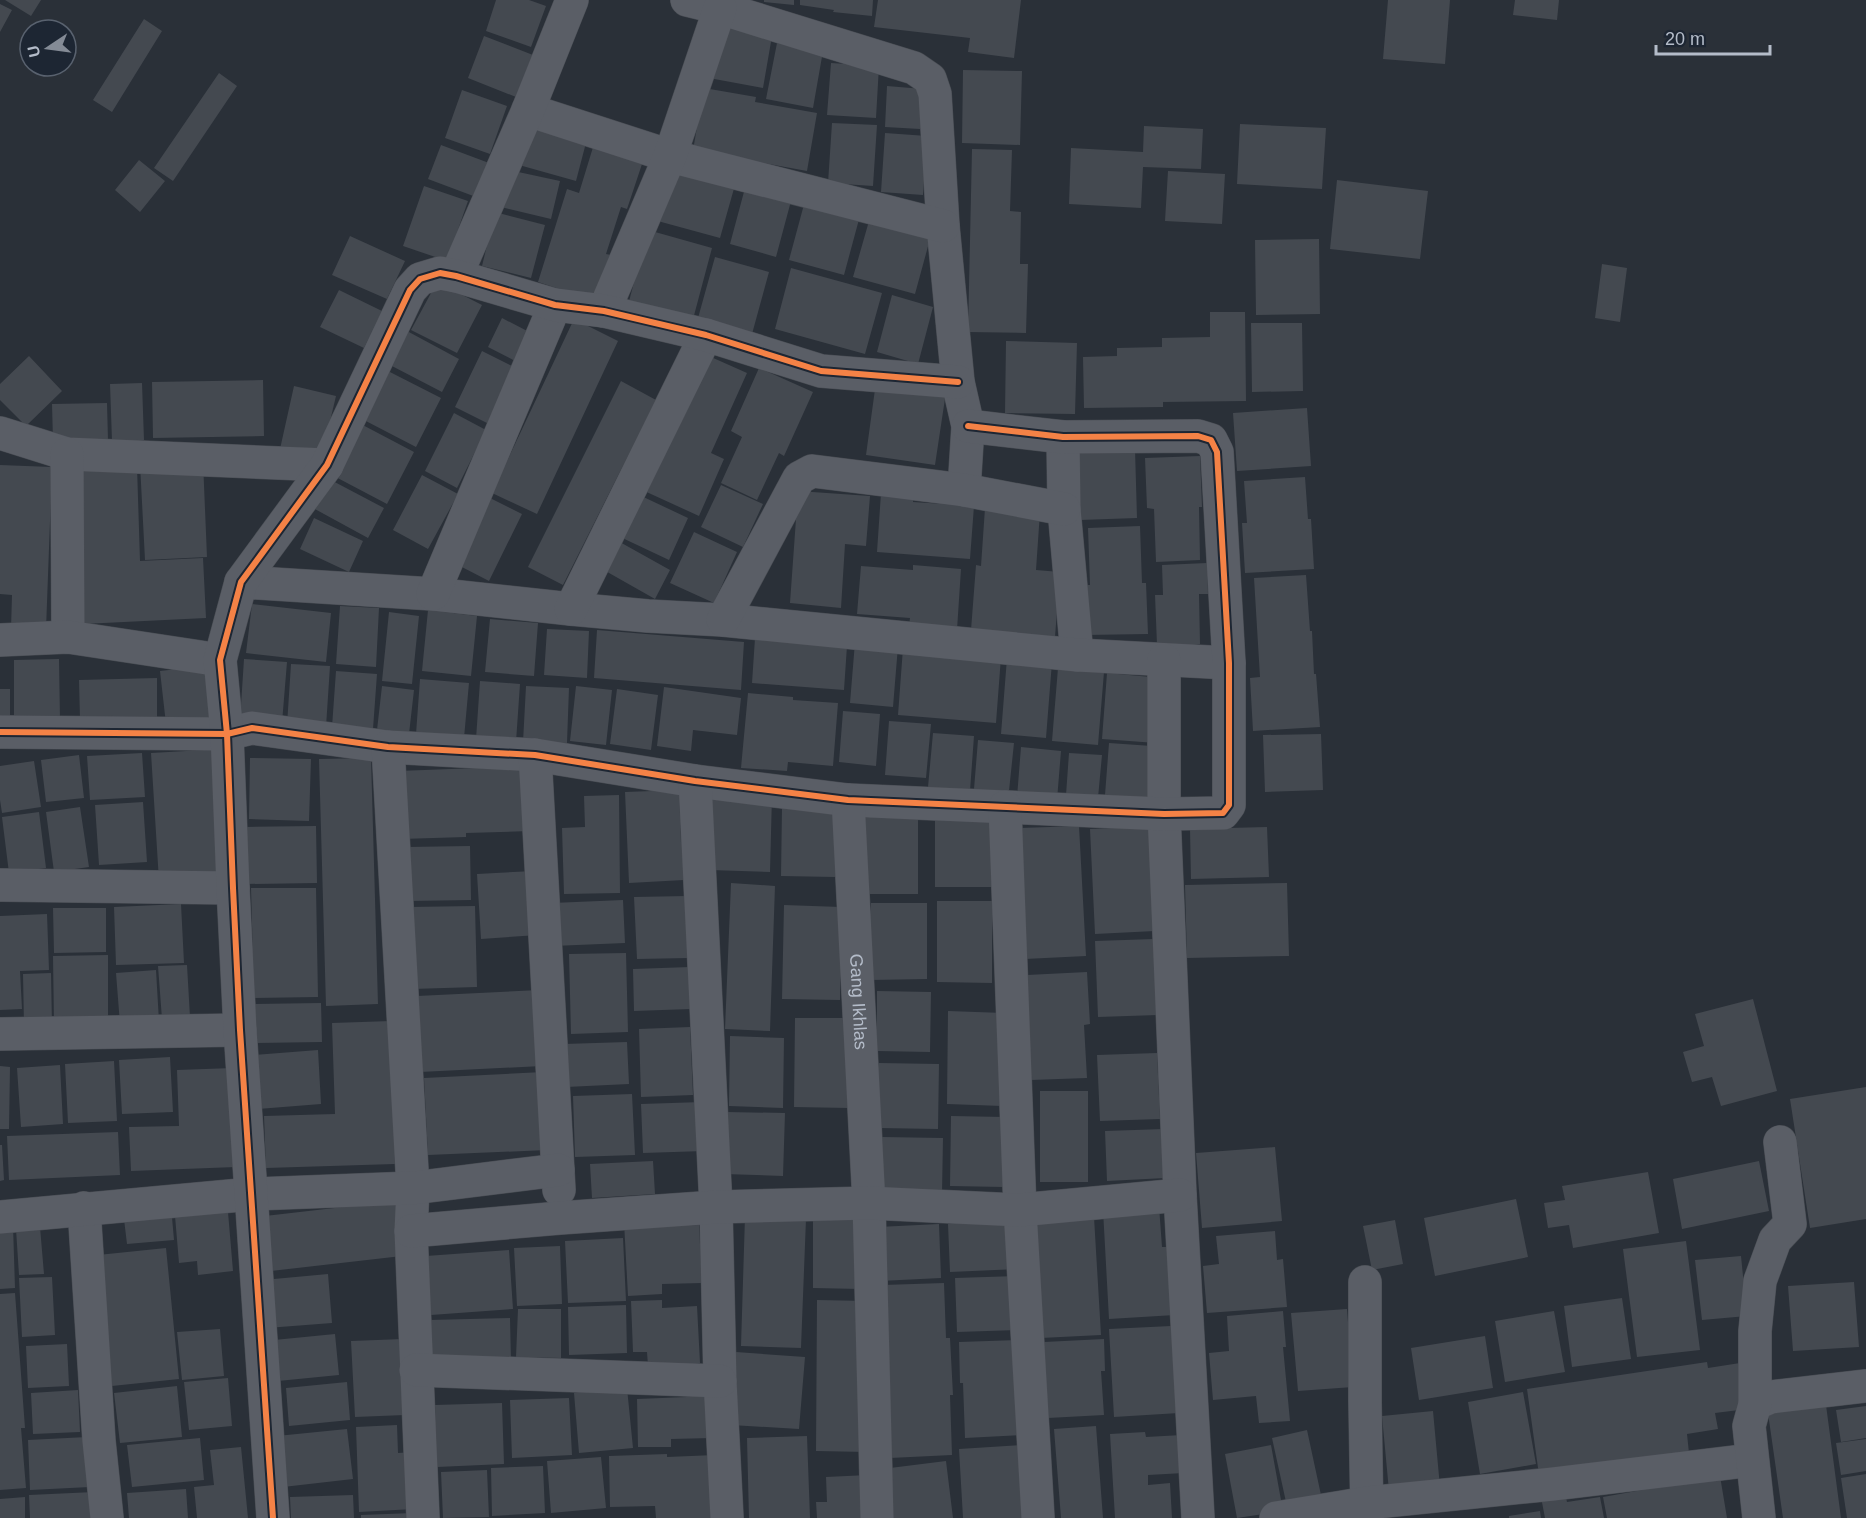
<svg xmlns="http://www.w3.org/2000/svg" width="1866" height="1518" viewBox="0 0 1866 1518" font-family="Arial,sans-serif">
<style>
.building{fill:#444950}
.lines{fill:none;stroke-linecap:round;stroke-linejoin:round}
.minor-casing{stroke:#484c53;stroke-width:34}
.minor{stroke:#5a5e66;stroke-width:33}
.cycleway-casing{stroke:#1d2633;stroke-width:10}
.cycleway{stroke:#f48246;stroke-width:6}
.labels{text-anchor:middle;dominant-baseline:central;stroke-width:5;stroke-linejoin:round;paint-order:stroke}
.street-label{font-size:18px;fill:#b4bcc9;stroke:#1d2633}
</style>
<rect width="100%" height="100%" fill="#2a3038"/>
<!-- building -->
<path class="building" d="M5,0h36l-10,16z
M496,0h33l17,6 -15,41 -45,-16z
M764,0h30v5l-30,-3z
M800,0h73l-1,16 -39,-4 1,-2 -34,-5z
M878,0h143l-7,58 -46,-6 2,-14 -96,-11z
M1388,0h62l-5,64 -62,-5z
M1515,0h44l-2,20 -44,-5z
M0,4l12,6 -12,22z
M144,19l18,12 -50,81 -19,-12z
M718,25l54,11 -9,52 -54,-10z
M484,36l49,19 -17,42 -48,-19z
M777,43l46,8 -10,57 -47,-9z
M831,63l48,3 -3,52 -49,-3z
M963,70l59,1 -2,74 -58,-2z
M219,73l18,13 -64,95 -19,-13z
M887,86l36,3 -3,40 -35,-2z
M704,88l52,9 -1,5 62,11 -10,58 -114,-21z
M462,90l45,16 -17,48 -45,-16z
M531,123l56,16 -11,42 -57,-16z
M832,123l45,2 -4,61 -45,-3z
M1240,124l86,4 -4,61 -85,-5z
M1144,126l59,3 -2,40 -58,-2 -2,41 -72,-4 2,-56 72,4z
M885,133l42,3 -4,59 -42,-3z
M594,144l49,17 -16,48 -6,-2 -15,47 5,1 -15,46 -58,-19 29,-93 12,4z
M441,145l48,18 -13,34 -48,-18z
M972,149l40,1 -2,61 11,1 -1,52h8l-2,69 -58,-1z
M139,160l26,21 -25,31 -25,-22z
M668,167l67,18 -15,53 -66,-18z
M509,170l51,11 -9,38 -50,-12z
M1168,171l57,3 -3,50 -57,-3z
M1337,180l91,11 -8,68 -90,-10z
M424,186l44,15 -21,60 -44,-15z
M745,188l46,13 -15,56 -46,-13z
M806,197l55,15 -17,63 -55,-15z
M495,212l50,13 -14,53 -49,-12z
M869,221l61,18 -15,55 -62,-17z
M648,230l64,18 -20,75 -64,-18z
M350,236l55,25 -18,38 -55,-24z
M1319,239l1,75 -64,1 -1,-75z
M715,257l54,15 -17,62 -54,-16z
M1602,264l25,4 -7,54 -25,-4z
M791,268l91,25 -17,61 -90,-25z
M437,282l45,23 -25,48 -46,-23z
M339,290l43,21 -18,37 -44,-21z
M892,295l41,12 -15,57 -41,-12z
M1210,312h35l1,89 -83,1v5l-79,1 -1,-51 34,-1v-8l45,-1v-9l48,-1z
M502,318l31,16 -14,29 -31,-16z
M574,319l44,22 -81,173 -45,-21z
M1251,323h51l1,68 -51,1z
M407,331l52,28 -17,33 -52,-27z
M1006,341l71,2 -2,71 -70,-1z
M482,351l38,19 -27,56 -38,-19z
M702,353l45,20 -36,80 13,6 -25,57 -59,-27z
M29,356l33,35 -36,35 -26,-26v-16z
M759,368l54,24 -29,64 -5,-3 -22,47 -36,-17 21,-46 -11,-6z
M386,370l55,28 -25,49 -54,-28z
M263,380l1,56 -111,2 -1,-56z
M621,381l35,19 -93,185 -35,-18z
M876,382l70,10 -11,73 -69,-10z
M142,383l2,57 -32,1 -2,-57z
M294,386l42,10 -15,63 -41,-10z
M107,403l1,37 -55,1 -1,-37z
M1307,408l4,58 -74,5 -4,-58z
M454,413l32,17 -29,58 -32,-17z
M357,422l57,30 -27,52 -57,-30z
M1135,449l2,69 -57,2 -3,-69z
M1200,456l2,51h-3l1,53 -44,2 -2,-53 -7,-1 -2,-50z
M203,461l4,96 -62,3 -5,-96z
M0,465l52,2 -6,163 -35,-1 1,-34 -12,-1z
M137,466l3,95 63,-3 3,60 -123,6 -7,-156z
M422,475l36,19 -30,55 -35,-19z
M1305,477l3,42h3l3,50 -69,4 -3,-50h5l-3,-42z
M329,479l55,29 -16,30 -55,-30z
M721,485l42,19 -20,43 -42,-20z
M798,491l72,5 -4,50 -21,-2 -4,64 -51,-5z
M635,493l53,25 -19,42 -53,-25z
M881,493l32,3v6l61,4 -4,53 -93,-7z
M486,496l36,18 -33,67 -31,-16z
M985,508l55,4 -4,58 24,2 -5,65 -84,-7 5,-65 5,1z
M314,518l49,23 -14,31 -49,-23z
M1140,526l2,57h4l2,51 -63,1 -1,-50h6l-2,-57z
M694,532l43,20 -23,51 -44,-20z
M618,541l52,29 -15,29 -53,-30z
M1207,563l1,31h-9l1,50 -43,1 -2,-50h8l-1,-30z
M913,565l48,4 -4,61 -48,-4 1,-8 -53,-4 4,-48 52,4z
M1306,575l4,56h2l2,43h2l4,53 -67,4 -3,-53 10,-1 -6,-99z
M252,604l79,9 -5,49 -80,-9z
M340,606l39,2 -3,59 -40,-3z
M428,610l49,6 -6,60 -49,-5z
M389,612l30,4 -7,68 -30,-3z
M490,619l48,4 -4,53 -49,-4z
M547,629l42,2 -2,47 -43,-3z
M597,630l147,12 -3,48 -147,-12z
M755,638l92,8 -3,44 -92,-7z
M855,642l43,4 -5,61 -43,-4z
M903,648l98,9 -5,66 -98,-8z
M1007,658l45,4 -6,76 -45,-4z
M59,659l1,61 -46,1v-61z
M244,659l43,3 -5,61 -42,-3z
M291,664l39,2 -4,61 -39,-2z
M212,665l7,62 -52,6 -7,-62z
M1058,668l46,4 -6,73 -46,-4z
M336,671l41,3 -4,55 -41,-2z
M1107,673l55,5 -6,65 -54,-4z
M157,678v39l-77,2 -1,-39z
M420,679l49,4 -5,55 -48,-4z
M480,681l40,3 -4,58 -40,-3z
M382,686l32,4 -5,44 -32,-4z
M526,686l43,2 -2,55 -44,-1z
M576,686l36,4 -6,55 -36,-4z
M664,687l77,11 -4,37 -44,-5 -2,21 -34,-5z
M0,689h10v35h-10z
M617,689l41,6 -7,55 -41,-6z
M748,693l45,4v3l45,3 -5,63 -45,-4 -1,9 -46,-3z
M843,711l37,3 -4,52 -37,-4z
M889,721l42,3 -5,54 -41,-3z
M933,733l41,3 -4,55 -42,-4z
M1321,734l2,56 -58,2 -2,-57z
M978,740l36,3 -5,48 -35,-2z
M1109,743l43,3 -4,52 -43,-3z
M1021,747l40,4 -4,49 -40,-3z
M221,749l8,127 -70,5 -8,-128z
M142,753l3,44 -55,3 -3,-44z
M1069,753l33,2 -4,43 -32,-3z
M79,755l5,43 -38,4 -5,-42z
M250,758l61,1 -2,62 -60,-2z
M371,758l7,246 -52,2 -7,-247z
M34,761l7,46 -39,6 -2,-13v-34z
M527,766l3,65 -64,2v4l-65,2 -3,-68z
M679,790l2,52h2l1,38 -55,3 -4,-91z
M712,793l60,2 -2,77 -60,-2z
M619,795l1,98 -56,1 -2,-66 23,-1 -1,-31z
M143,802l4,60 -48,3 -4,-60z
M80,807l9,60 -35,5 -8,-60z
M782,807l54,1 -1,69 -54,-1z
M39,812l7,56 -37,5 -7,-56z
M935,814h60v73h-60z
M865,818h53v76h-53z
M316,826l1,57 -71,1 -1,-57z
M1079,826l7,130 -61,3 -5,-131z
M1155,826v105l-60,3 -5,-105z
M1267,827l2,50 -78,2 -1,-50z
M470,846l1,54 -63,1 -1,-54z
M534,871l4,64 -57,4 -4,-65z
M731,883l44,3 -5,145 -45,-2z
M1287,883l2,73 -102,2 -2,-73z
M251,888h65l2,109 -64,1z
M687,896l2,62 -52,1 -3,-62z
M623,900l2,43 -72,3 -1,-43z
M937,901h55v82l-55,-1z
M871,903h56v76l-57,1z
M181,904l3,59 -68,2 -2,-58z
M784,905l57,2 -1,93 -58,-1z
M475,906l2,81 -65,2 -3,-82z
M53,908h53v44l-52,1z
M47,914l2,56 -29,1 2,38 -22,1v-94z
M1154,939l4,76 -60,2 -3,-76z
M626,953l2,79 -57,2 -2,-80z
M108,955v70h-54l-1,-69z
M187,965l3,52 -28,2 -4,-53z
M690,967l1,42 -57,2 -1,-42z
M156,970l3,51 -39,3 -4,-51z
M1087,972l3,52 -6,1 3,53 -56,2 -4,-105z
M51,973l1,52h-28l-1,-51z
M539,990l3,76 -122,6 -3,-76z
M877,991l54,1 -1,60 -53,-1z
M1753,999l24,92 -56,15 -9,-29 -20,5 -9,-30 21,-6 -9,-32z
M321,1003l1,39 -66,1 -2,-39z
M948,1011l56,2 -2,93 -55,-2z
M795,1018h55l-1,90 -55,-1z
M391,1021l4,143 -129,4 -2,-52 71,-2 -3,-91z
M690,1027l3,68 -52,2 -2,-68z
M730,1036l54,2 -1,70 -54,-2z
M627,1042l2,42 -63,3 -2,-43z
M318,1050l3,54 -63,5 -4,-54z
M1157,1053l3,66 -60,2 -3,-66z
M170,1057l3,55 -51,2 -3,-54z
M114,1061l3,60 -49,2 -3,-59z
M879,1063l60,1 -1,65 -59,-1z
M60,1065l3,59 -42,3 -4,-59z
M0,1066l10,1 -1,62h-9z
M233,1068l3,99 -105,4 -2,-44 50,-1 -2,-56z
M543,1072l4,78 -119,5 -4,-77z
M1866,1087v132l-56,9 -20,-129z
M1040,1091h48v91h-48z
M632,1094l3,61 -60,2 -2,-61z
M702,1102l2,49 -61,2 -2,-49z
M726,1112l59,1 -2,63 -59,-2z
M951,1116l54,1 -1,70 -54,-1z
M1164,1129l2,49 -59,3 -2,-50z
M118,1132l2,43 -111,5 -2,-44z
M882,1137l61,1 -1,56 -60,-1z
M0,1145h2l2,35 -4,1z
M1275,1147l7,74 -80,7 -6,-75z
M653,1161l2,33 -63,4 -2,-34z
M1759,1161l10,50 -87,18 -9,-50z
M1648,1172l11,61 -86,15 -4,-23 -21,3 -4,-25 21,-3 -3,-14z
M1516,1199l12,58 -93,19 -11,-58z
M395,1201l7,55 -131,15 -6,-55z
M171,1206l3,34 -47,4 -4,-33z
M1159,1206l3,41h6l7,68 -66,4 -6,-109z
M228,1212l5,59 -35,4 -1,-14 -18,2 -4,-47z
M745,1216l61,3 -5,129 -60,-2z
M1094,1217l7,118 -60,3 -9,-118z
M813,1218l49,1 -1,70 -48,-1z
M1395,1220l8,44 -31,6 -9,-44z
M1016,1221l2,48 -68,3 -2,-48z
M624,1222l36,5 39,-2 3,58 -40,1v10l-34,2z
M939,1224l2,54 -61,3 -2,-54z
M13,1225l2,63 -15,1v-63z
M40,1227l4,47 -25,1 -3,-46z
M1275,1231l2,29 6,-1 4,48 -80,6 -4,-47 16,-2 -3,-28z
M623,1238l3,63 -58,2 -3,-62z
M1686,1241l14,109 -63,7 -14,-108z
M560,1246l2,58 -45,2 -3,-58z
M166,1248l13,131 -67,7 -14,-131z
M509,1250l4,59 -82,6 -5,-59z
M1741,1256l6,60 -45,4 -7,-60z
M328,1274l4,49 -65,5 -4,-48z
M1017,1276l3,54 -63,2 -2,-54z
M52,1277l3,58 -33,2 -3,-59z
M1854,1282l5,65 -66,4 -5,-65z
M944,1283l2,55h4l3,57h-3l2,60 -62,3 -7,-173z
M15,1293l10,135h-4l5,60 -26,2v-196z
M1622,1298l9,61 -59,8 -8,-61z
M662,1300v8l35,-2 3,57 -52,3 -1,-14h-14l-2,-51z
M817,1300l50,1v151l-51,-1z
M626,1305l1,48 -58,2 -1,-48z
M518,1309h43v49l-45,-1z
M1347,1309l6,78 -55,4 -7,-78z
M1283,1311l3,36h-3l7,74 -31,2 -3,-27 -43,4 -4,-47 20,-2 -2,-35z
M1554,1311l11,61 -60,10 -10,-61z
M510,1318l1,44 -81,2 -1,-44z
M1171,1326l8,87 -65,4 -5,-88z
M220,1329l4,47 -42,4 -5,-48z
M335,1334l4,41 -61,6 -4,-41z
M1485,1336l8,52 -74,12 -8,-52z
M403,1339l2,76 -50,2 -4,-76z
M1104,1339l1,32h-4l3,44 -56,3 -4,-76z
M1019,1340l4,95 -58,3 -2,-55h-3l-1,-41z
M67,1344l2,42 -41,2 -2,-42z
M736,1352l69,5 -6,72 -68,-4z
M1707,1362l1,6 32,-5 7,46 -32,4 3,16 -31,5 2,19 -150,22 -12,-86z
M228,1378l4,48 -43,4 -5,-48z
M347,1382l3,38 -61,6 -3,-38z
M177,1386l5,51 -62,6 -6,-50z
M627,1388l6,60 -54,5 -5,-60z
M78,1390l2,42 -47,2 -2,-41z
M1523,1392l13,72 -56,10 -12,-72z
M711,1396l1,42 -41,1v8h-33l-1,-48z
M569,1398l3,57 -60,3 -2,-58z
M502,1403l2,61 -67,3 -2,-62z
M1826,1405l15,113h-58l-15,-105z
M1866,1406v32l-25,4 -5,-32z
M1433,1411l7,76 -51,4 -7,-75z
M397,1425l1,28 15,-1 1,57 -55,3 -3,-85z
M1096,1426l7,92h-42l-7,-89z
M347,1429l6,50 -70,8 -6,-51z
M1307,1430l14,65 -35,7 -14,-64z
M1145,1432l1,5 36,-2 2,38 -36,2v10l22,-2 2,35h-57l-5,-84z
M807,1436l3,82h-61l-2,-80z
M87,1437l3,50 -60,3 -2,-50z
M200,1438l4,42 -72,7 -5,-42z
M1866,1439v32l-25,4 -5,-32z
M1024,1445l9,73h-70l-4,-69z
M1271,1445l12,66 -46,7 -12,-64z
M241,1447l7,71h-51l-3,-31 20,-2 -4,-35z
M667,1454v3l48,-2 2,63h-61l-1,-12 -45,1 -1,-51z
M601,1457l5,51 -55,5 -4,-52z
M946,1461l7,57h-66l-5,-49z
M543,1466l2,47 -53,3 -1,-48z
M487,1470l2,47 -46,1 -2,-46z
M1866,1474v44h-19l-6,-40z
M868,1475l2,43h-53l-1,-16h11l-1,-25z
M1720,1476l7,42h-120l-4,-21z
M186,1489l2,29h-59l-2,-25z
M94,1492l1,26h-65l-1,-23z
M1565,1493l2,9 33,-5 4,21h-59l-4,-21z
M353,1495l1,23h-63l-1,-21z
M25,1497v21h-25v-19z
M1540,1511l1,7h-32v-2z
M413,1513v5h-52v-3z"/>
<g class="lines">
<!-- minor casing -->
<g class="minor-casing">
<g id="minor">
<path d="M687,0l33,8 194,60 16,11 5,15 8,132 15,156 10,44 -4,64"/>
<path d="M528,110l142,46 273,70"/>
<path d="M456,276l72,-166 44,-110"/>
<path d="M604,311l66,-155 50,-148"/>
<path d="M0,433l67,21 260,11"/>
<path d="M1063,437l1,72 13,146"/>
<path d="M67,454l1,183"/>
<path d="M241,582l192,12 138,15 77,7 75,4 354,35 152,8"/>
<path d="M433,594l122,-289"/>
<path d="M571,609l135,-274"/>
<path d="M723,620l76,-142 13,-7 152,19 100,19"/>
<path d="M0,640l68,-3 152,23"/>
<path d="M1164,660v154l16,381 18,323"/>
<path d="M0,732l227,2 25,-6 136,19 147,8 160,26 153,19 316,14 59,-1 6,-8v-142l-12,-211 -6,-12 -13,-4 -135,1 -95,-11"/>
<path d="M388,747l25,441 -2,43 12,287"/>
<path d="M535,755l24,435"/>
<path d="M695,781l21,426 4,174 7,137"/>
<path id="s1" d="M848,800l21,403 8,315"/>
<path d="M1005,807l15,403 18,308"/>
<path d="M0,885l233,3"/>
<path d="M0,1034l240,-4"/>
<path d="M84,1208l15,233 8,77"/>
<path d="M0,1217l252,-23 161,-6 145,-18"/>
<path d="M411,1231l149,-13 156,-11 153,-4 151,7 160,-15"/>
<path d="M1365,1282v120l2,116"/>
<path d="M416,1370l304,11"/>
<path d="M1755,1404l16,-7 95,-11"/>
<path d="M273,1518l-33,-488 -7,-142 -6,-154 -7,-74 21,-78 86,-117 83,-175 10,-11 20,-6 16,3 99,29 49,6 102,24 115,36 137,11"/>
<path d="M1276,1518l91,-15 186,-19 199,-24"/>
<path d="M1759,1518l-10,-92 6,-22v-73l5,-50 15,-41 15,-16 -10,-82"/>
</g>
</g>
<!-- minor -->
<use href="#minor" class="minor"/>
<!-- cycleway casing -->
<g class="cycleway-casing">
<path id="cycleway" d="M0,732l227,2 25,-6 136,19 147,8 160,26 153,19 316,14 59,-1 6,-8v-142l-12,-211 -6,-12 -13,-4 -135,1 -95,-11
M273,1518l-33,-488 -7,-142 -6,-154 -7,-74 21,-78 86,-117 83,-175 10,-11 20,-6 16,3 99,29 49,6 102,24 115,36 137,11"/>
</g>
<!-- cycleway -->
<use href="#cycleway" class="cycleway"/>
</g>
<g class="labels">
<!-- street labels -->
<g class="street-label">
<text stroke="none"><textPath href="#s1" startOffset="202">Gang Ikhlas</textPath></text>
</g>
</g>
<!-- north arrow -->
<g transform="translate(48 48) rotate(257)"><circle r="28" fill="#1d2633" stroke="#59626f" stroke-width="1.5"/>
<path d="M0-4.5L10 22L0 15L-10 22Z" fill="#848b96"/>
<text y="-9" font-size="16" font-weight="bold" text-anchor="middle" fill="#b4bcc9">U</text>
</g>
<!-- scale -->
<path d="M1656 45v9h114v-9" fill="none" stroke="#b4bcc9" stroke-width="3"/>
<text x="1665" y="45" font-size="18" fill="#b4bcc9" stroke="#1d2633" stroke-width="4.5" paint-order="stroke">20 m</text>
</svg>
